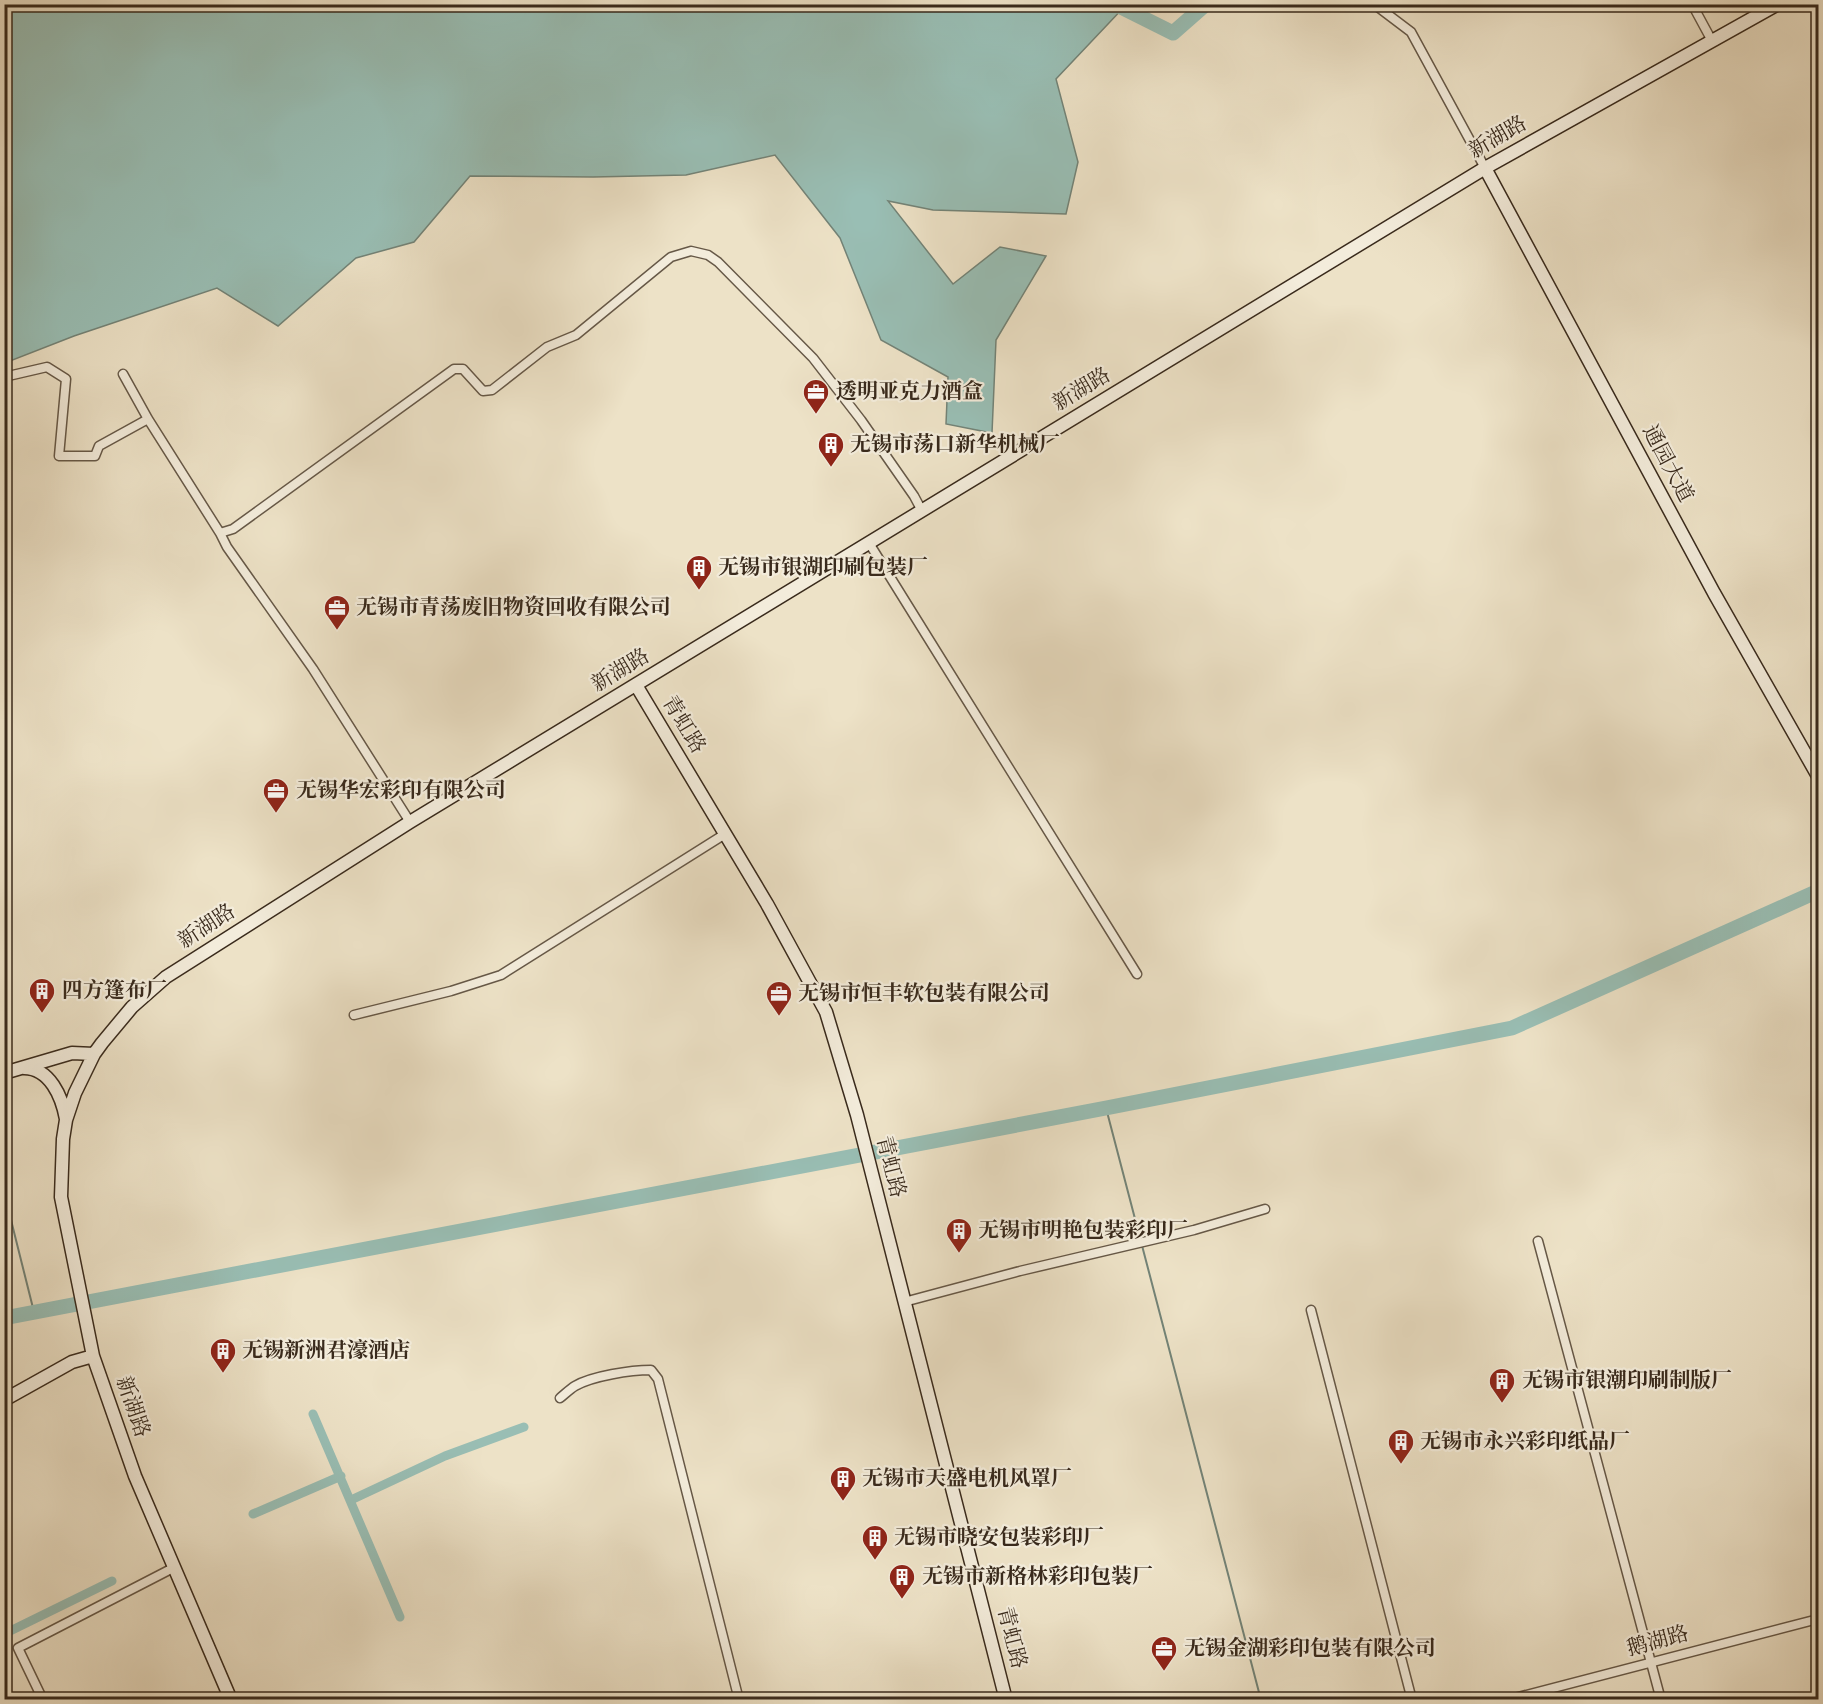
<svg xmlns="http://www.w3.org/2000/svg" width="1823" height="1704" viewBox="0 0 1823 1704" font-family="'Old Standard TT','Noto Serif SC',serif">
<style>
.water{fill:#99beb4;stroke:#738377;stroke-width:1.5}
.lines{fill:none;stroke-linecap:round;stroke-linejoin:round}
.stream{stroke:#738377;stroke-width:2}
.canal{stroke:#99beb4;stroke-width:9}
.river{stroke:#99beb4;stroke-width:15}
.street-casing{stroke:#665847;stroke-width:11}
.secondary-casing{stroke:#392a1c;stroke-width:15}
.street{stroke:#f3ecdb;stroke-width:8}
.secondary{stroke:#f3ecdb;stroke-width:12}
.labels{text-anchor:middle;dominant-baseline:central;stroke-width:4.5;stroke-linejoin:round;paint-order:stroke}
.street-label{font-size:21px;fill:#392a1c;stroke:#f3ecdb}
.poi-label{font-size:21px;font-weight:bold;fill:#392a1c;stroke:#f3ecdb;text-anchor:start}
</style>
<rect width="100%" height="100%" fill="#ede2c7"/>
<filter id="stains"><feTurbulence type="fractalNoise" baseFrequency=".00333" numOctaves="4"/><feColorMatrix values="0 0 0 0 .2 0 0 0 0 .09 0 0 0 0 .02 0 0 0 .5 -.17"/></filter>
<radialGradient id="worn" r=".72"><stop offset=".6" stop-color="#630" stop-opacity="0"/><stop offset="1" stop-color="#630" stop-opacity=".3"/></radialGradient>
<!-- water -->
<path class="water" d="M5,4h1121v1l-70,74 22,83 -12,52 -133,-4 -45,-9 65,83 47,-37 46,9 -50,84 -4,93 -46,-9 2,-47 -67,-37 -41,-102 -65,-83 -89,20 -93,2 -123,-1 -56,66 -58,16 -78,68 -61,-38 -143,48 -69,27z"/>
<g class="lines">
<!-- stream -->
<path class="stream" d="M1106,1108l155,592
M4,1192l30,120"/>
<!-- canal -->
<path class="canal" d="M313,1414l87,203
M351,1500l94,-44 79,-29
M253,1514l88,-38
M4,1634l108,-53"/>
<!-- river -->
<path class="river" d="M1115,4l58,29 33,-29
M4,1318l1102,-210 406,-80 306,-137"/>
<!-- street casing -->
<g class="street-casing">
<path id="street" d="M1374,4l37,28 74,136
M1692,4l20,37
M123,374l25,45 72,114 7,14 86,122 97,153
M4,377l43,-10 19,12 -7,77h36l4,-10 49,-27
M220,533l13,-4 221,-160h9l20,22 9,-1 55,-43 29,-12 95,-78 20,-6 17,4 10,7 95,96 48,62 53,76 8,15
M869,543l268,431
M354,1015l97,-24 50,-16 224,-141
M1538,1241l123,459
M904,1302l116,-31 174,-41 71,-21
M1311,1310l101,390
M560,1398c5,-4 10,-9 15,-12 17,-10 56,-16 76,-16l7,9 81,321
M43,1700l-25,-52 155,-80
M1507,1700l311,-81"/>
</g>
<!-- secondary casing -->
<g class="secondary-casing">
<path id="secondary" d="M1485,168l229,425 104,183
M636,685l131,219 59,108 31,103 149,585
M24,1068c26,0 38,29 42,51
M4,1073l68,-20 22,1
M4,1400l68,-38 21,-6
M231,1700l-96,-224 -42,-120 -32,-159 2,-58 3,-19 9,-27 19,-39 8,-11 30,-36 34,-30 244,-155 1075,-654 293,-164"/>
</g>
<!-- street -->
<use href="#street" class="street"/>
<!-- secondary -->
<use href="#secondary" class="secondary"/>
</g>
<!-- icons -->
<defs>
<g id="office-pin" transform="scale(1.35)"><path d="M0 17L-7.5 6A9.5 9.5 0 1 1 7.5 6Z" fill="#8f2418" stroke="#f3ecdb"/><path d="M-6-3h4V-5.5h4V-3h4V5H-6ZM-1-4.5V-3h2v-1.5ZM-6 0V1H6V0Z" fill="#fff"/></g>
<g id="building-pin" transform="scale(1.35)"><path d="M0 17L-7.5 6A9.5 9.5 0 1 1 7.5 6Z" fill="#8f2418" stroke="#f3ecdb"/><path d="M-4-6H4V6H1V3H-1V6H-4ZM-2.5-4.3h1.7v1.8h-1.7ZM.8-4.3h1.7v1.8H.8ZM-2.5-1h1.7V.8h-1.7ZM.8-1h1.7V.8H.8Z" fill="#fff"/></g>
</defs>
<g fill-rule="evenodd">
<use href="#office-pin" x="816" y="392"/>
<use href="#building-pin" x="831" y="445"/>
<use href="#building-pin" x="699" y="568"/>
<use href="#office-pin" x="337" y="608"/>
<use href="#office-pin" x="276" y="791"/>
<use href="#building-pin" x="42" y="991"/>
<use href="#office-pin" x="779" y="994"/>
<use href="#building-pin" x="959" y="1231"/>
<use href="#building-pin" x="223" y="1351"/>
<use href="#building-pin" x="1502" y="1381"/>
<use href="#building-pin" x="1401" y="1442"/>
<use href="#building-pin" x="843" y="1479"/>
<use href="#building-pin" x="875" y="1538"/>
<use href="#building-pin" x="902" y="1577"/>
<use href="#office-pin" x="1164" y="1649"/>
</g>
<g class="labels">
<!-- street labels -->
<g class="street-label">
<text transform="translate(1498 138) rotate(-30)">新湖路</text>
<text transform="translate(1082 390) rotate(-31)">新湖路</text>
<text transform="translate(1667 464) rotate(62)">通园大道</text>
<text transform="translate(621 671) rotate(-31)">新湖路</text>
<text transform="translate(683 725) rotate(59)">青虹路</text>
<text transform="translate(207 927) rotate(-33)">新湖路</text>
<text transform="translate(890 1167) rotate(76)">青虹路</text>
<text transform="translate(132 1407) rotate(71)">新湖路</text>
<text transform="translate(1011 1638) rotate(76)">青虹路</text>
<text transform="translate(1658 1642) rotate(-15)">鹅湖路</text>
</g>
<!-- poi labels -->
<g class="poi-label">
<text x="836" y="392">透明亚克力酒盒</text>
<text x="850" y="445">无锡市荡口新华机械厂</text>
<text x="718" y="568">无锡市银湖印刷包装厂</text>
<text x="356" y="608">无锡市青荡废旧物资回收有限公司</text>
<text x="296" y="791">无锡华宏彩印有限公司</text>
<text x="62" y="991">四方篷布厂</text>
<text x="798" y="994">无锡市恒丰软包装有限公司</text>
<text x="978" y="1231">无锡市明艳包装彩印厂</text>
<text x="242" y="1351">无锡新洲君濠酒店</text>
<text x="1522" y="1381">无锡市银潮印刷制版厂</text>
<text x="1420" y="1442">无锡市永兴彩印纸品厂</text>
<text x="862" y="1479">无锡市天盛电机风罩厂</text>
<text x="894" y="1538">无锡市晓安包装彩印厂</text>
<text x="922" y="1577">无锡市新格林彩印包装厂</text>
<text x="1184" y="1649">无锡金湖彩印包装有限公司</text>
</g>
</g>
<!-- margin -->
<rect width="1823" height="1704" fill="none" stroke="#ede2c7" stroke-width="24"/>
<rect x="6" y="6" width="1811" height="1692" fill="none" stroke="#392a1c" stroke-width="3"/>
<rect x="12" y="12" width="1799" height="1680" fill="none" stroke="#392a1c" stroke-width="1.5"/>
<rect width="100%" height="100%" filter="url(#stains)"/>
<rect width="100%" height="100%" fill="url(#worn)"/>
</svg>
